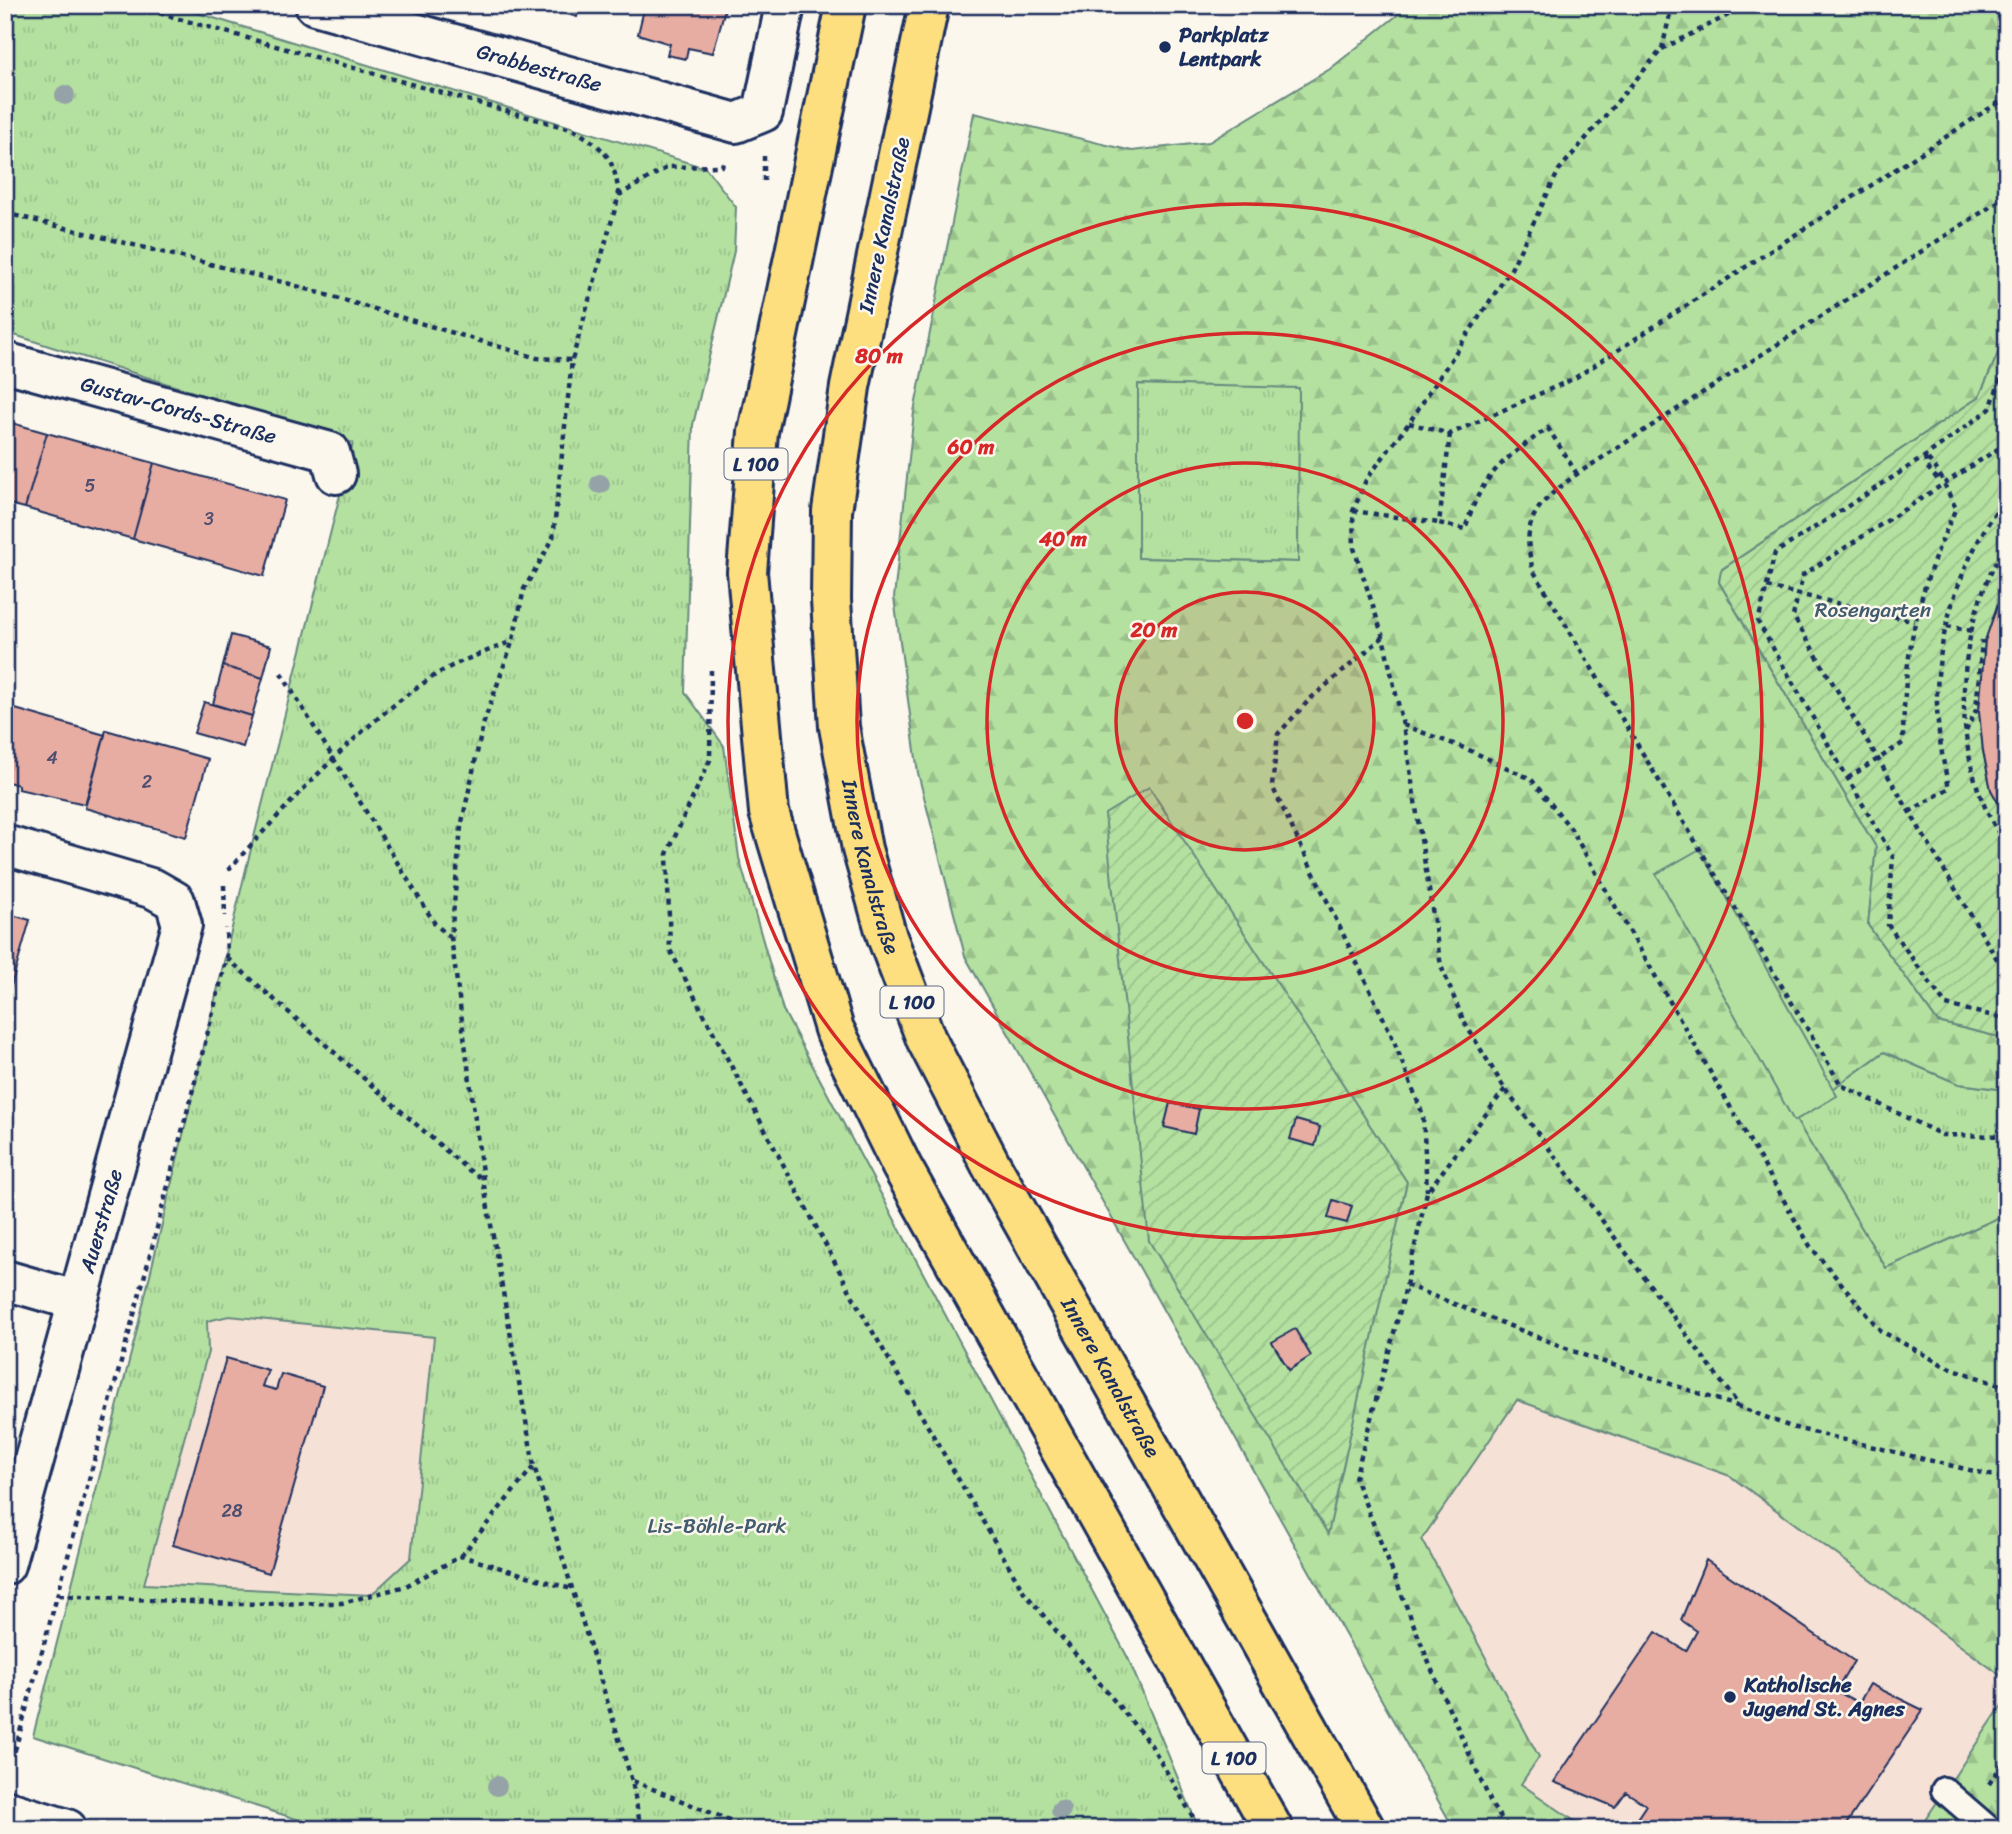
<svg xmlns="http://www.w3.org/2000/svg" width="2012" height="1834" viewBox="0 0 2012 1834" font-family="Sriracha,sans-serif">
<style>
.built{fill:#f5e1d6}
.grass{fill:url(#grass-tufts);stroke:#68887f;stroke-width:2;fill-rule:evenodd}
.forest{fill:url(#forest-firs);stroke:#68887f;stroke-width:2;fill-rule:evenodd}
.garden{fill:url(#garden-furrows);stroke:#68887f;stroke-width:2}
.pitch{fill:#b4e1a0;stroke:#68887f;stroke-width:2}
.building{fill:#e7ada3;stroke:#1b2f5e;stroke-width:2}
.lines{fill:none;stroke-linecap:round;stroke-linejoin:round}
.service-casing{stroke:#1b2f5e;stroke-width:30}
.minor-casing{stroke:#1b2f5e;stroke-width:44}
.tertiary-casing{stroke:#1b2f5e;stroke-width:44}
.primary-casing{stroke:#1b2f5e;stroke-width:44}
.path{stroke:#1b2f5e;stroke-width:4.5;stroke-dasharray:5 5;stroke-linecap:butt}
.service{stroke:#fbf7ec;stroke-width:24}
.minor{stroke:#fbf7ec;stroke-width:38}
.tertiary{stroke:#fbf7ec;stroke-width:38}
.primary{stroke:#fedf80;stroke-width:38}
.tree{fill:#95a2a7}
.ring{fill:none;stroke:#d62828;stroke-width:3.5}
.poi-dot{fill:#1b2f5e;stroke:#fbf7ec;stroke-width:2.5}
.labels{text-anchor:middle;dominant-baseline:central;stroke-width:5;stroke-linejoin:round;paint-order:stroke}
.number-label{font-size:18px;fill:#4e4e6f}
.shield{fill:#fbf7ec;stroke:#5e6b89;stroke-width:2}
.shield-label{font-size:19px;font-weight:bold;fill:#1b2f5e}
.poi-label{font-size:21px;font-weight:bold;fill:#1b2f5e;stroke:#fbf7ec;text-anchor:start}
.street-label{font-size:21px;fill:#1b2f5e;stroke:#fbf7ec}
.park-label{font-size:21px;fill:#415c6e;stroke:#fbf7ec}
.centre{fill:#d62828;stroke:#fbf7ec;stroke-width:3.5}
.ring-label{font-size:21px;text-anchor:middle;font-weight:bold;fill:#d62828;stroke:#fbf7ec;stroke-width:5;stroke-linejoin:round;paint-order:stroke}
</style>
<defs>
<pattern id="grass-tufts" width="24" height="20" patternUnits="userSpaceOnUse" patternTransform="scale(1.75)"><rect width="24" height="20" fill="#b4e1a0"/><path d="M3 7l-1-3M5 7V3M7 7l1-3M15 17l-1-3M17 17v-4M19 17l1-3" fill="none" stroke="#9ac18c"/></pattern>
<pattern id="forest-firs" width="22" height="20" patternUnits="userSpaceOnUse" patternTransform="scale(1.75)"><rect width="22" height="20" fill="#b4e1a0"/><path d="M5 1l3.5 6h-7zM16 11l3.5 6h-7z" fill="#9ac18c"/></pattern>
<pattern id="garden-furrows" width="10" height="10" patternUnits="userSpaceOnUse" patternTransform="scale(1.75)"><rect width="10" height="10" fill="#b4e1a0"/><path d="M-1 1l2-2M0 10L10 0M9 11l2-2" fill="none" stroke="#9ac18c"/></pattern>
</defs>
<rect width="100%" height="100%" fill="#fbf7ec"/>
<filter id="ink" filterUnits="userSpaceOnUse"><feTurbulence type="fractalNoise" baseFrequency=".0143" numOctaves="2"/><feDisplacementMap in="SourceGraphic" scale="14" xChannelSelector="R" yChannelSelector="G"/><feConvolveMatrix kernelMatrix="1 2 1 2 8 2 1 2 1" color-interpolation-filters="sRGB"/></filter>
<g filter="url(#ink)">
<!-- built -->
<path class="built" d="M229,1316l205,21 -23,221 -40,37 -227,-11 64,-232 -2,-31z
M1517,1400l213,76 277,204v18l-88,131h-333l-65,-45 -99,-245z"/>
<!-- grass -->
<path class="grass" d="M5,5h166l535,163 30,39 -2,44 -41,174 -8,267 39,54 15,112 44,152 345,648 71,171h-871l-295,-93 103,-402 108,-457 109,-434 -348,-111zM229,1316l205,21 -23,221 -40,37 -227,-11 64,-232 -1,-31z
M1137,384l163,3 -2,175 -160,-4z
M1884,1052l75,32 48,6v124l-121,54 -92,-151z"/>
<!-- forest -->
<path class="forest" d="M1410,5h597v328l-28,64 -257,172 -3,13 157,265 -8,78 70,97 69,17v51l-48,-6 -75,-32 -90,65 92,151 121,-54v466l-277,-204 -213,-76 -95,139 117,218 -18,27 65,45h-132l-489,-873 -47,-183 -24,-175 20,-186 60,-299 158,38 77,-9 121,-73zM1138,384l161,4 -1,174 -160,-4z
M2007,1698v131h-88z"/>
<!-- garden -->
<path class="garden" d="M2007,333v247l-22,61 -6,70 4,40 8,39 16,28v221l-69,-17 -70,-97 8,-78 -157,-265 2,-12 258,-173z
M1149,787l258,395 -79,352 -179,-293 -44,-427z"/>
<!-- pitch -->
<path class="pitch" d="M1700,849l137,247 -43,25 -138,-247z"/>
<!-- building -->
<path class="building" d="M539,5h41l-3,12z
M645,5h81l-13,48 -25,-5 -2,11 -19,-4 3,-11 -32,-10z
M5,421l42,12 -22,75 -20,-5z
M47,433l107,30 -21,76 -108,-31z
M154,463l131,37 -21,76 -131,-37z
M2006,580h1v238l-16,-28 -8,-39 -4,-40 6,-70z
M231,635l40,11 -8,32 -40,-12z
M223,666l40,12 -11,38 -39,-12z
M204,702l48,14 -9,31 -49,-14z
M5,706l100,29 -20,69 -67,-15v-4l-13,-4z
M106,730l102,29 -22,78 -101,-29z
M5,913l25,7 -25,87z
M1170,1103l29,6 -5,25 -30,-7z
M1296,1120l24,7 -5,19 -25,-7z
M1333,1200l19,6 -5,17 -19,-5z
M1295,1329l16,27 -22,14 -17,-28z
M226,1358l42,12 -6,16 14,4 5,-16 42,12 -54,187 -96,-28z
M1706,1560l148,101 -18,30 23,12 11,-19 53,26 -80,119h-213l16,-24 -20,-13 -11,15 -61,-25 102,-150 30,19 11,-20 -16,-11z"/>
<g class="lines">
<!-- service casing -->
<g class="service-casing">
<path id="service" d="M1944,1790l45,39"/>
</g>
<!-- minor casing -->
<g class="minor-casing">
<g id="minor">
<path id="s1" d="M315,5l421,118 27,-11 22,-107"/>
<path id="s2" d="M5,362l325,90 6,22"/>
<path d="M5,845l149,44 21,12 7,24 -177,640"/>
<path d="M5,1280l73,21"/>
</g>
</g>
<!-- tertiary casing -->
<g class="tertiary-casing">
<path id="tertiary" d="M5,1810l62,19"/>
</g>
<!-- primary casing -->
<g class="primary-casing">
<g id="primary">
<path d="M846,5l-88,427 -11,140 22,240 65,217 68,138 371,662"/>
<path id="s3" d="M929,5l-79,382 -18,124 -1,89 8,127 23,122 25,88 39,102 65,126 374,664"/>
</g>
</g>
<!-- path -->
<path class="path" d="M130,5l444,125c32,19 40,28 45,65
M1672,5l-10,44 -103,121 -48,99 -102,154 -43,57 -13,31 1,37 29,89 20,88 38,241 23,56 41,67 235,318 51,20 216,52
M1662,49l86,-44
M764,156v26
M2007,196l-430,278c-39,29 -58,45 -44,96l308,515 101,50 65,1
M5,213l285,71 247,74 35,2
M2007,360l-17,49 -66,48 -149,96 -17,69 135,235 -5,68 58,80 61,14
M1409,423l41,11 125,-56 432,-281
M1450,434l-11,89 26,6c18,-57 36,-67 83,-101l29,46
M2007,443l-204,132 -10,41 214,360
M1998,449l9,21
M1998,450l9,6
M1925,458l2,9 13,15
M1353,511l86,12
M2007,544c-55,83 -60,221 0,301
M1767,587l147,34
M1947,626l25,5
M1383,637l-73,62 -32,35 -6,52 119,248 32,81 4,76
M711,670l-1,90 -43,94 3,96 189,358 165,284 127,153 49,84
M281,673l154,251 15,13
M1403,725l64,24 64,30 40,50 239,417 71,85 62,34 64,23
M1966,731l10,-21 6,-70
M1848,778l55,-35c1,-93 14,-150 53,-235 -10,-17 -15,-39 -31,-51
M1909,812l40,-24c-7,-31 -13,-63 -12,-96 2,-68 29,-143 70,-196
M228,870c64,-69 127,-142 206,-194 23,-15 53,-24 78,-35
M224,885l1,31
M227,958l240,211 16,10
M1505,1089l-78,103 -24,107 -48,179 76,190 62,139 16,22
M1406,1285l180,71 154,51
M461,1556l73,-90
M59,1595l173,9 110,-1 64,-17 55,-30 110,33
M5,1747l10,3 129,-472 83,-320 -1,-30
M633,1781l118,48
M1989,1784l18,-27
M641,1829l-9,-48 -98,-315 -51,-286 -32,-243 10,-110 22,-102 30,-85 11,-51 29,-50 19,-179 47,-165 49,-28 54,-1 2,-6"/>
<!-- service -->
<use href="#service" class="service"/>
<!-- minor -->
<use href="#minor" class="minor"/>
<!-- tertiary -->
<use href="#tertiary" class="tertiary"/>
<!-- primary -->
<use href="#primary" class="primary"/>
</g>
<!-- trees -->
<g class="tree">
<circle cx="65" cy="95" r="10"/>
<circle cx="600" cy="484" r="10"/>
<circle cx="497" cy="1786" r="10"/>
<circle cx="1061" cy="1810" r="10"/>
</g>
</g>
<!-- distance rings -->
<circle cx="1245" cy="721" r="129" fill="#d62828" fill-opacity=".12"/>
<g class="ring">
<circle cx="1245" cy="721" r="129"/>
<circle cx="1245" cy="721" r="258"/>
<circle cx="1245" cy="721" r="388"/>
<circle cx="1245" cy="721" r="517"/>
</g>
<!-- markers -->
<g class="poi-dot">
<circle cx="1165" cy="47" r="7"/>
<circle cx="1730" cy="1697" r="7"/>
</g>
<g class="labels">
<!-- number labels -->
<g class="number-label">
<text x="90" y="486">5</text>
<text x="209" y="519">3</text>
<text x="52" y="758">4</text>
<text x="147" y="782">2</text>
<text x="232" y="1511">28</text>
</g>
<!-- shield labels -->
<g class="shield">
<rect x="724.5" y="448.5" width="63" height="31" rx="5"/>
<rect x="880.5" y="986.5" width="63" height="31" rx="5"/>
<rect x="1202.5" y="1742.5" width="63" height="31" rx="5"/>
</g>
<g class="shield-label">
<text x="756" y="464">L 100</text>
<text x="912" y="1002">L 100</text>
<text x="1234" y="1758">L 100</text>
</g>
<!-- poi labels -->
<g class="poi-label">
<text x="1179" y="35">Parkplatz<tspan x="1179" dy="24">Lentpark</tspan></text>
<text x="1744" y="1685">Katholische<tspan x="1744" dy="24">Jugend St. Agnes</tspan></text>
</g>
<!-- street labels -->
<g class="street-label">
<text stroke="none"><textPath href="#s1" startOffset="233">Grabbestraße</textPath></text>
<text transform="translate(884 225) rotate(-78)">Innere Kanalstraße</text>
<text stroke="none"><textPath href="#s2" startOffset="180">Gustav-Cords-Straße</textPath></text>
<text stroke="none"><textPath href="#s3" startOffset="875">Innere Kanalstraße</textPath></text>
<text transform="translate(101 1221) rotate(-74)">Auerstraße</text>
<text stroke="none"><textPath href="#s3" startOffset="1442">Innere Kanalstraße</textPath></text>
</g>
<!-- park labels -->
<g class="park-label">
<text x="1873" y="610">Rosengarten</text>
<text x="717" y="1526">Lis-Böhle-Park</text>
</g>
</g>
<circle cx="1245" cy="721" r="10" class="centre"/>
<g class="ring-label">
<text x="879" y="363">80 m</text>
<text x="971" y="454">60 m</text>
<text x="1063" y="546">40 m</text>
<text x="1154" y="637">20 m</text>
</g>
<!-- margin -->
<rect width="2012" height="1834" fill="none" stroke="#fbf7ec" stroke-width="28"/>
<rect x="14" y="14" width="1984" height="1806" fill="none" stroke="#1b2f5e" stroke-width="2.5" filter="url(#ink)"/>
</svg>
